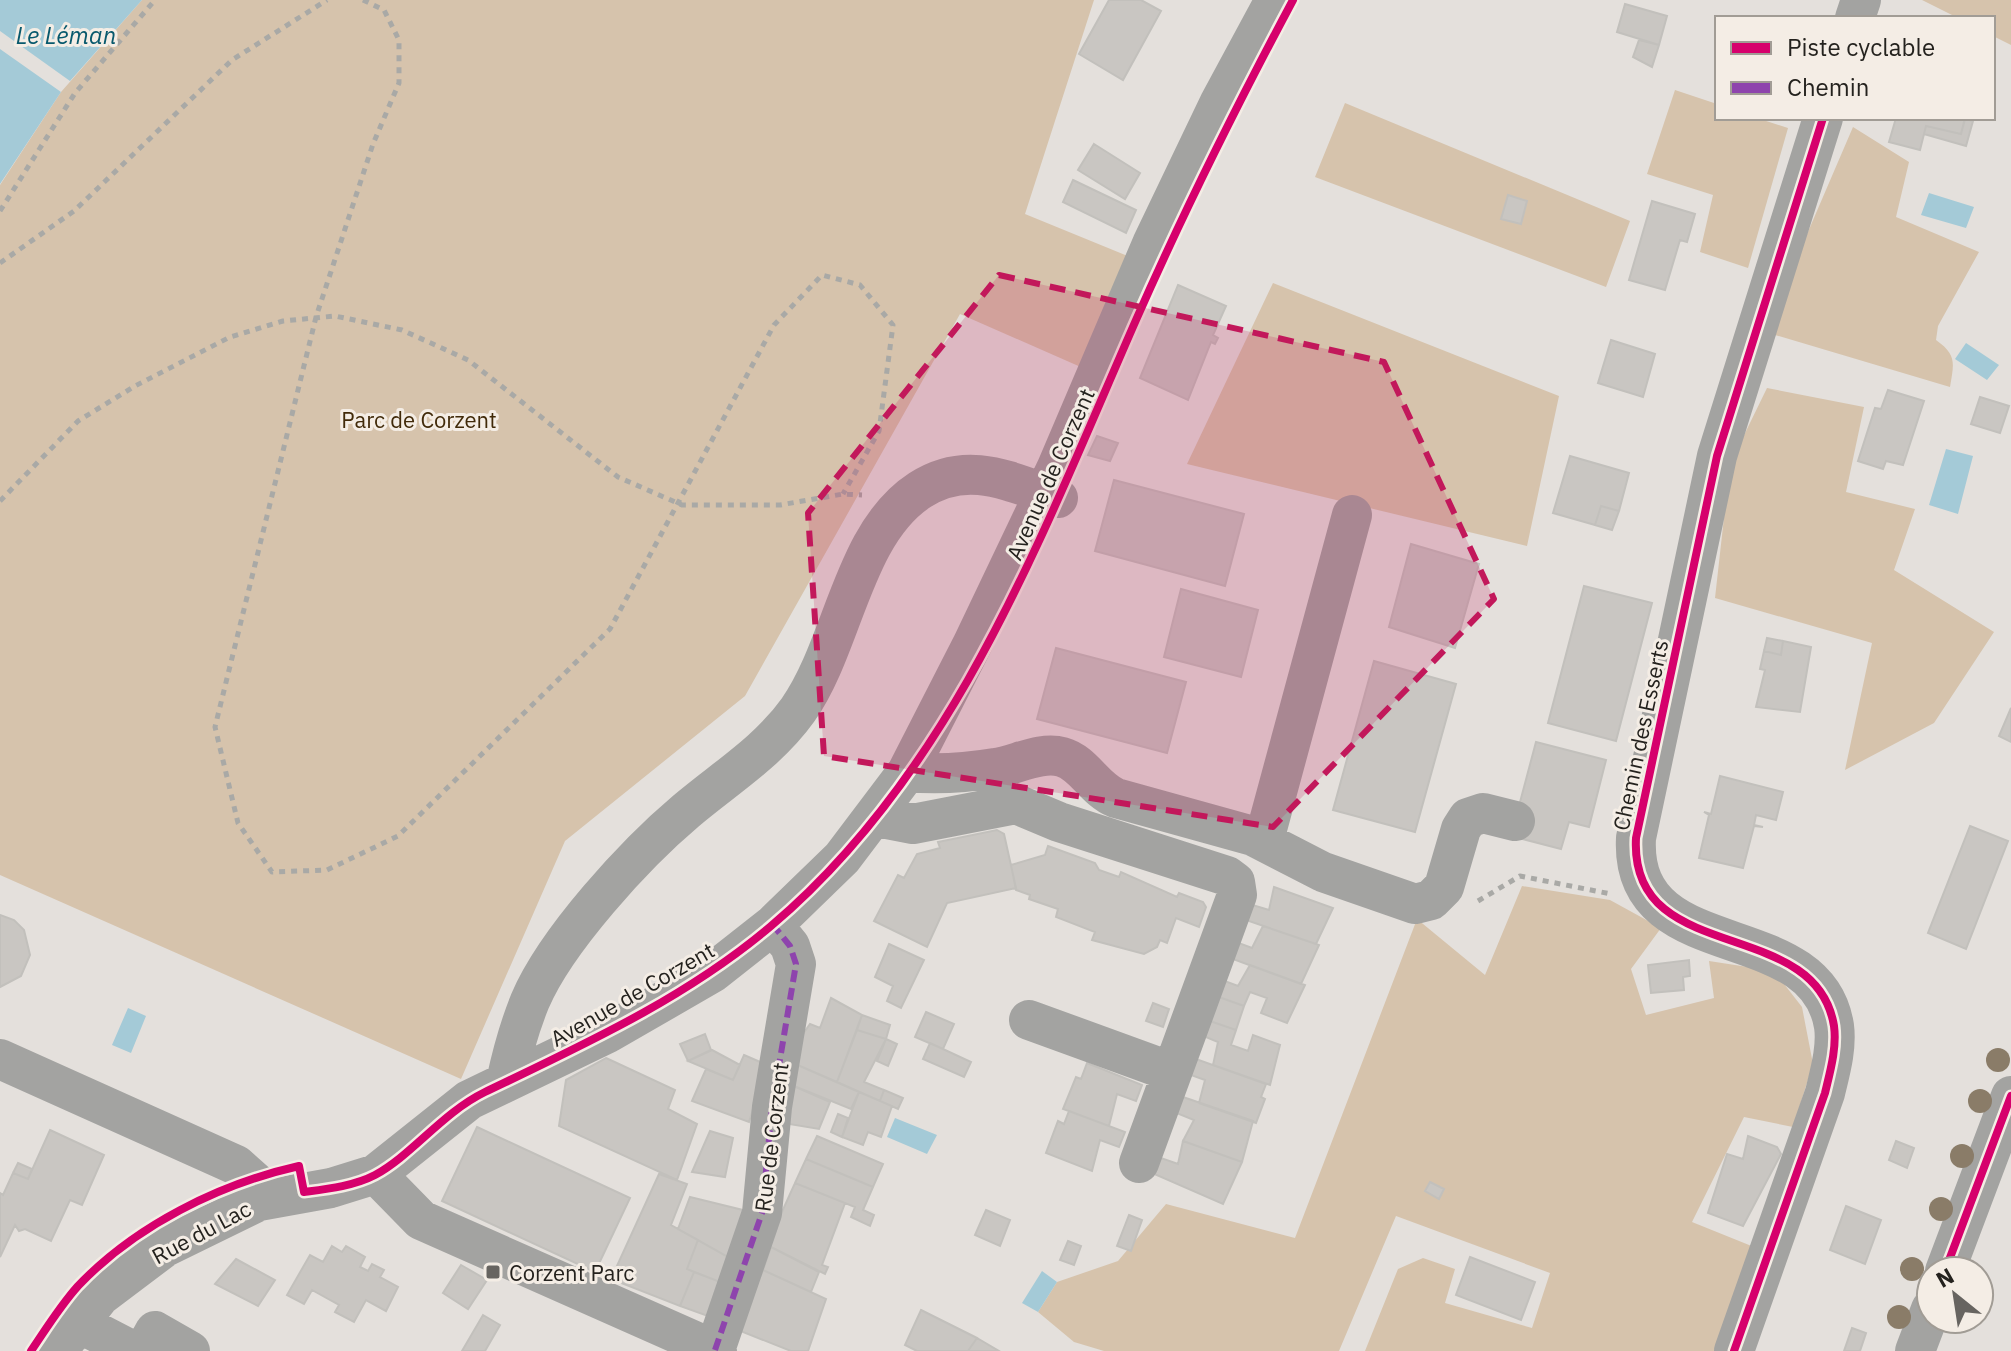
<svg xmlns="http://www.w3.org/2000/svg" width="2011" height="1351" viewBox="0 0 2011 1351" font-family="'IBM Plex Sans',sans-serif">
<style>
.green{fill:#d6c3ac}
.water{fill:#a4cad7}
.building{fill:#c9c6c2;stroke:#c2c0bc;stroke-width:2}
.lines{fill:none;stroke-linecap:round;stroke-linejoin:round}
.path{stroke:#a9a9a6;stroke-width:5;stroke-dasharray:6 6;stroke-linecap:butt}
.minor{stroke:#a3a3a1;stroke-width:40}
.quiet{stroke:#8e44ad;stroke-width:6;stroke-dasharray:12 6;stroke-linecap:butt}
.cycleway-casing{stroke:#f4ede5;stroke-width:13}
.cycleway{stroke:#d6006c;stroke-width:8}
.tree{fill:#8a7c68}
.marked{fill:#c2185b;fill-opacity:0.2;stroke:#c2185b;stroke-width:6;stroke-dasharray:16 10;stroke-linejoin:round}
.poi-dot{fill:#676460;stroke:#f4ede5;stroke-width:3}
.labels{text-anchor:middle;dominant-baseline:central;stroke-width:6;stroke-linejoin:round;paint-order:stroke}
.park-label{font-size:22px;fill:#412a09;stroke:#f4ede5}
.street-label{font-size:22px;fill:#24221e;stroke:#f4ede5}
.poi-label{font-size:22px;fill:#24221e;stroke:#f4ede5;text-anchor:start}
.water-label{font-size:24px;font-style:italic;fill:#08596d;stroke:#f4ede5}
</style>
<rect width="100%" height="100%" fill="#e4e0dc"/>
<!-- green -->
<path class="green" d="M142,0h952l-69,214 110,45 -52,109 -123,-54 -215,382 -180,145 -104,238 -461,-204v-690l61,-93z
M1922,0h89v45l-18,-9v-18h-35z
M1675,90l42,14v14h40l31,10 -40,140 -48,-16 13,-57 -66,-21z
M1345,103l285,118 -24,66 -291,-110z
M1853,127l56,35 -13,55 83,35 -41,74 -2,14c21,15 18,23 14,47l-185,-55z
M1273,283l286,113 -32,150 -340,-82z
M1767,388l97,19 -18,85 69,17 -21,61 100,62 -60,91 -89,47 27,-127 -157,-45 15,-134z
M1522,886l88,14 51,28 -30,41 15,46 68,-17 -5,-37 65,10 28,36 11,57 -20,63 -49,-10 -52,105 62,25 -40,104h-349l33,-82 25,-11 32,11 -10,34 87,25 18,-55 -154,-57 -57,135h-235l-30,-9 -36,-30 19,-30 61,-21 48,-57 129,34 122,-319 68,56z"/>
<!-- water -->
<path class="water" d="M0,0h142l-72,81 -70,-50z
M0,49l61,43 -61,92z
M1929,193l45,14 -8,21 -45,-13z
M1966,343l33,22 -12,15 -32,-21z
M1946,449l27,7 -15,58 -29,-9z
M128,1008l18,8 -15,37 -19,-8z
M895,1118l42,17 -10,19 -40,-17z
M1042,1271l15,11 -19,30 -16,-9z"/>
<!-- building -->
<path class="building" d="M1109,0h32l20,11 -38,69 -44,-26z
M1625,4l42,12 -8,29 -42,-13z
M1639,40l20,5 -7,22 -19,-10z
M1896,118h69l-4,16 -35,-8 -6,24 -31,-8z
M1965,119l8,2 -7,25 -42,-12 2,-8 35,8z
M1094,144l46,29 -15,26 -47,-29z
M1073,180l63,30 -10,23 -63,-31z
M1508,195l19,6 -6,23 -20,-5z
M1652,201l43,13 -8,28 -7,-2 -15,50 -36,-10z
M1178,285l48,21 -13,29 5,3 -3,6 -4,-2 -23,58 -48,-22z
M1611,340l44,14 -12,43 -45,-14z
M1888,390l36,11 -21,64 -17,-4 -3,8 -25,-8 17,-53 6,1z
M1980,397l29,9 -9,27 -29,-9z
M1097,436l21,7 -8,18 -22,-6z
M1570,456l59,17 -10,38 -18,-5 -6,19 -42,-12z
M1114,480l130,34 -19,72 -130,-35z
M1601,506l18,5 -7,19 -17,-5z
M1411,544l68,20 -24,84 -66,-21z
M1584,586l68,17 -36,138 -68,-18z
M1181,589l77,21 -17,67 -77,-20z
M1767,638l16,3 -2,14 -17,-4z
M1783,641l28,6 -11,65 -44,-5 9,-37 -5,-1 4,-18 17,4z
M1056,648l130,34 -19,71 -130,-34z
M1374,661l82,23 -41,148 -82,-22z
M2011,708v34l-12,-6z
M1536,742l70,18 -17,67 -20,-5 -8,27 -50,-13z
M1720,776l63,16 -7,28 -20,-5 -2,10 9,2 -9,-1 -11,42 -44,-10 10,-43 -5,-3 7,2z
M1970,826l38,15 -42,108 -38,-16z
M997,830l7,4 12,54 -69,15 -20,44 -53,-26 24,-46 6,3 13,-24 23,-6 -2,-6z
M1048,846l47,17 4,7 20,7 2,-5 56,25 2,-4 24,9 3,5 -7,20 -23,-9 -9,25 -7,-3 -3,7 -13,7 -52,-14 3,-8 -39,-15 2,-8 -29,-10 1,-4 -14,-5 -5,-25 34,-10z
M1274,887l59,21 -17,36 -73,-25 6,-15 20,6z
M0,915l14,5 10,10 6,25 -9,21 -21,11z
M1263,926l56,19 -18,39 -71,-26 6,-16 16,6z
M889,944l35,16 -23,48 -14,-7 6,-15 -18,-9z
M1689,960l1,16 -7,1 1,13 -33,3 -3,-28z
M1250,965l55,20 -18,38 -26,-10 6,-15 -17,-6 -6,14 -28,-10 6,-16 16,6z
M1216,996l28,10 -8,24 -29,-10z
M831,998l31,17 -25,67 -44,-19 3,-19 14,-20 10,4z
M1153,1003l16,6 -6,18 -17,-6z
M926,1012l28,12 -11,25 -28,-12z
M862,1015l28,10 -4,14 -29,-9z
M1207,1020l29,10 -5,15 17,6 5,-16 27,10 -10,40 -57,-20 5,-23 -17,-7z
M857,1030l29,9 -22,43 20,8 -4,11 -43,-19z
M705,1034l6,16 -23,11 -8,-17z
M886,1039l11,5 -9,22 -11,-5z
M930,1043l41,19 -7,15 -41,-18z
M712,1050l28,15 -7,15 -45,-19z
M744,1055l23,10 -18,57 -57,-21 14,-32 27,11z
M606,1058l69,32 -7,19 29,15 -20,56 -118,-54 7,-46z
M1193,1058l73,26 -5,13 4,2 -9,24 -57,-20 6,-23 -17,-6z
M793,1063l66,29 -8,17 -62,-25z
M1087,1063l55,22 -6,16 -19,-7 -8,32 -46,-17 13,-32 5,2z
M789,1084l41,18 -11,27 -30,-5z
M884,1090l19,8 -5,11 -18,-8z
M859,1092l33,14 -11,31 -13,-5 -5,13 -21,-8z
M1180,1096l73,25 -11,41 -59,-21 11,-21 -20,-8z
M1069,1111l56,21 -6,15 -19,-7 -8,31 -46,-18 12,-32 6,3z
M838,1114l10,4 -6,19 -11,-5z
M477,1127l153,71 -35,74 -153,-71z
M50,1130l54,25 -22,50 -12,-5 -19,41 -26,-12 -6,2 -4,-6 -15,32v-64l3,2 10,-22 15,6z
M710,1131l23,7 -8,39 -33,-5z
M817,1136l66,28 -10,23 -67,-28z
M1748,1136l29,11 4,7 -38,72 -35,-13 19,-59 16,5z
M1183,1141l59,21 -19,42 -71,-31 6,-16 20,7z
M1896,1141l18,7 -7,20 -18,-8z
M806,1159l67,28 -10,23 11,5 -4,11 -19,-9 4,-10 -60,-24z
M18,1163l14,6 -4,10 -15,-6z
M659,1174l28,10 -16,41 27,15 -11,29 7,3 -14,34 -69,-27z
M1430,1182l14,7 -5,10 -14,-8z
M795,1183l50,20 -23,62 6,2 -3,7 -58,-29z
M690,1197l57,14 -19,46 -50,-28z
M1846,1206l35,14 -16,44 -35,-14z
M986,1210l24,10 -10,26 -25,-11z
M1129,1215l13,5 -11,31 -14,-5z
M698,1240l30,17 -8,25 -33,-13z
M1068,1241l13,5 -7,19 -14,-5z
M332,1246l10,6 4,-6 19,11 -5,10 8,4 4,-7 12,6 -4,7 18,10 -12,24 -20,-11 -12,22 -19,-10 4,-7 -27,-15 -8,14 -17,-9 23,-40 13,7z
M771,1247l48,25 -8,20 -48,-22z
M1470,1257l65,25 -14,38 -65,-25z
M236,1259l39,21 -17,26 -43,-22z
M461,1265l26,15 -19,29 -25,-16z
M763,1270l63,29 -18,52h-17l-53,-21z
M694,1272l29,11 -15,33 -28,-10z
M921,1310l56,28 -9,13h-51l-12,-6z
M483,1315l17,10 -15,26h-23z
M1852,1328l14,5 -6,18h-16z
M977,1338l22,13h-31z"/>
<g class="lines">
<!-- path -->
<path class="path" d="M363,0l21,10 15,30v43l-26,61 -57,173 -101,410 23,96 34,49 55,-2 71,-34 212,-207 164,-304 48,-50 38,10 33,40 -14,106 -36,63
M0,211l75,-118 80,-93
M0,263l74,-52 158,-151 95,-60
M0,501l78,-80 57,-35 95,-49 53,-16 52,-5 67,14 66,30 150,117 64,28h98l63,-11 19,1
M1478,901l42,-25 91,18"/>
<!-- minor -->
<path class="minor" d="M1855,18l6,-18
M907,772c30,3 58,1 88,-4 21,-3 46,-17 67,-11 22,6 32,32 54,41l137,38 70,36 92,32 16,-4 13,-13 17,-58 7,-11 15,-5 32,8
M877,817l36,7 103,-20 43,18 168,54 8,6 2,13 -98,268
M1264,840l88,-325
M1029,1020l143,52
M0,1059l236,106 37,33
M506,1082c6,-28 13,-54 24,-81 26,-61 105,-147 156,-190 39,-33 82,-59 112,-101 46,-65 54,-176 122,-220 48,-31 90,-8 138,8
M376,1174l45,46 296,131
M1945,1271l66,-175
M77,1322l56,29
M715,1350l47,-137 10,-106 24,-143 -6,-18 -17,-21
M57,1351l43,-55 65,-49 94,-46 72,-13 45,-14 93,-74 139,-67 104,-60 61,-48 69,-67 65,-86 66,-129 84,-176 95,-223 68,-142 55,-102
M144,1351l11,-20 35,20
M1734,1351l91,-258c5,-21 12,-45 9,-67 -18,-112 -205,-58 -198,-188l81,-382 106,-338
M1915,1351l16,-42"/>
<!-- quiet -->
<path class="quiet" d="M715,1350l47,-137 10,-106 24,-143 -6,-18 -17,-21"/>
<!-- cycleway casing -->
<g class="cycleway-casing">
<path id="cycleway" d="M1945,1271l66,-175
M31,1351c15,-22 29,-45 47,-65 57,-60 141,-102 221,-120l5,26c23,-3 50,-6 71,-17 37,-20 67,-62 110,-83 100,-48 201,-94 286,-166 184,-155 271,-392 365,-606 48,-109 101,-215 157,-320
M1734,1351l91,-258c5,-21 12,-45 9,-67 -18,-112 -205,-58 -198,-188l81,-382 106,-338"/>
</g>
<!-- cycleway -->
<use href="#cycleway" class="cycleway"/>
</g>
<!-- trees -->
<g class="tree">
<circle cx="1998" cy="1060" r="12"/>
<circle cx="1980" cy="1101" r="12"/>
<circle cx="1962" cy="1156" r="12"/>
<circle cx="1941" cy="1209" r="12"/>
<circle cx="1912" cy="1269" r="12"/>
<circle cx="1899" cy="1317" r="12"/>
</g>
<!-- marked area -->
<path class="marked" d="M999,275l385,87 110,237 -221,228 -449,-71 -16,-243z"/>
<!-- markers -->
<rect class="poi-dot" x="485" y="1264" width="16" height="16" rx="4"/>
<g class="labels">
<!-- park labels -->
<g class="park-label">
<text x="419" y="419">Parc de Corzent</text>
</g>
<!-- street labels -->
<g class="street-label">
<text transform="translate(1050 474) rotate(-66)">Avenue de Corzent</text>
<text transform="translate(1640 735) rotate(-78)">Chemin des Esserts</text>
<text transform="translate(632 994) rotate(-30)">Avenue de Corzent</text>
<text transform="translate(771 1137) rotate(-83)">Rue de Corzent</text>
<text transform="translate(201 1232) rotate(-28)">Rue du Lac</text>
</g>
<!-- poi labels -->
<g class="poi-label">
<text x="509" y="1272">Corzent Parc</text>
</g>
<!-- water labels -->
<g class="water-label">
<text x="66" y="35">Le Léman</text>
</g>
</g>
<!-- legend -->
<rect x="1715" y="16" width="280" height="104" fill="#f4ede5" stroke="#a19c95" stroke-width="2"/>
<rect x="1731" y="42" width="40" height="12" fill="#d6006c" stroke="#a19c95" stroke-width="2"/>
<text x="1787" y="56" font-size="24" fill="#24221e">Piste cyclable</text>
<rect x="1731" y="82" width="40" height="12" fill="#8e44ad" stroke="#a19c95" stroke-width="2"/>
<text x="1787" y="96" font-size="24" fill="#24221e">Chemin</text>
<!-- north arrow -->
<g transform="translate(1955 1295) rotate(330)"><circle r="38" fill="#f4ede5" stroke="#a19c95" stroke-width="2"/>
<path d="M0-6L14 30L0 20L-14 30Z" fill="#676460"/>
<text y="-12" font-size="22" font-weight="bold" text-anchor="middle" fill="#24221e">N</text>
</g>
</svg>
